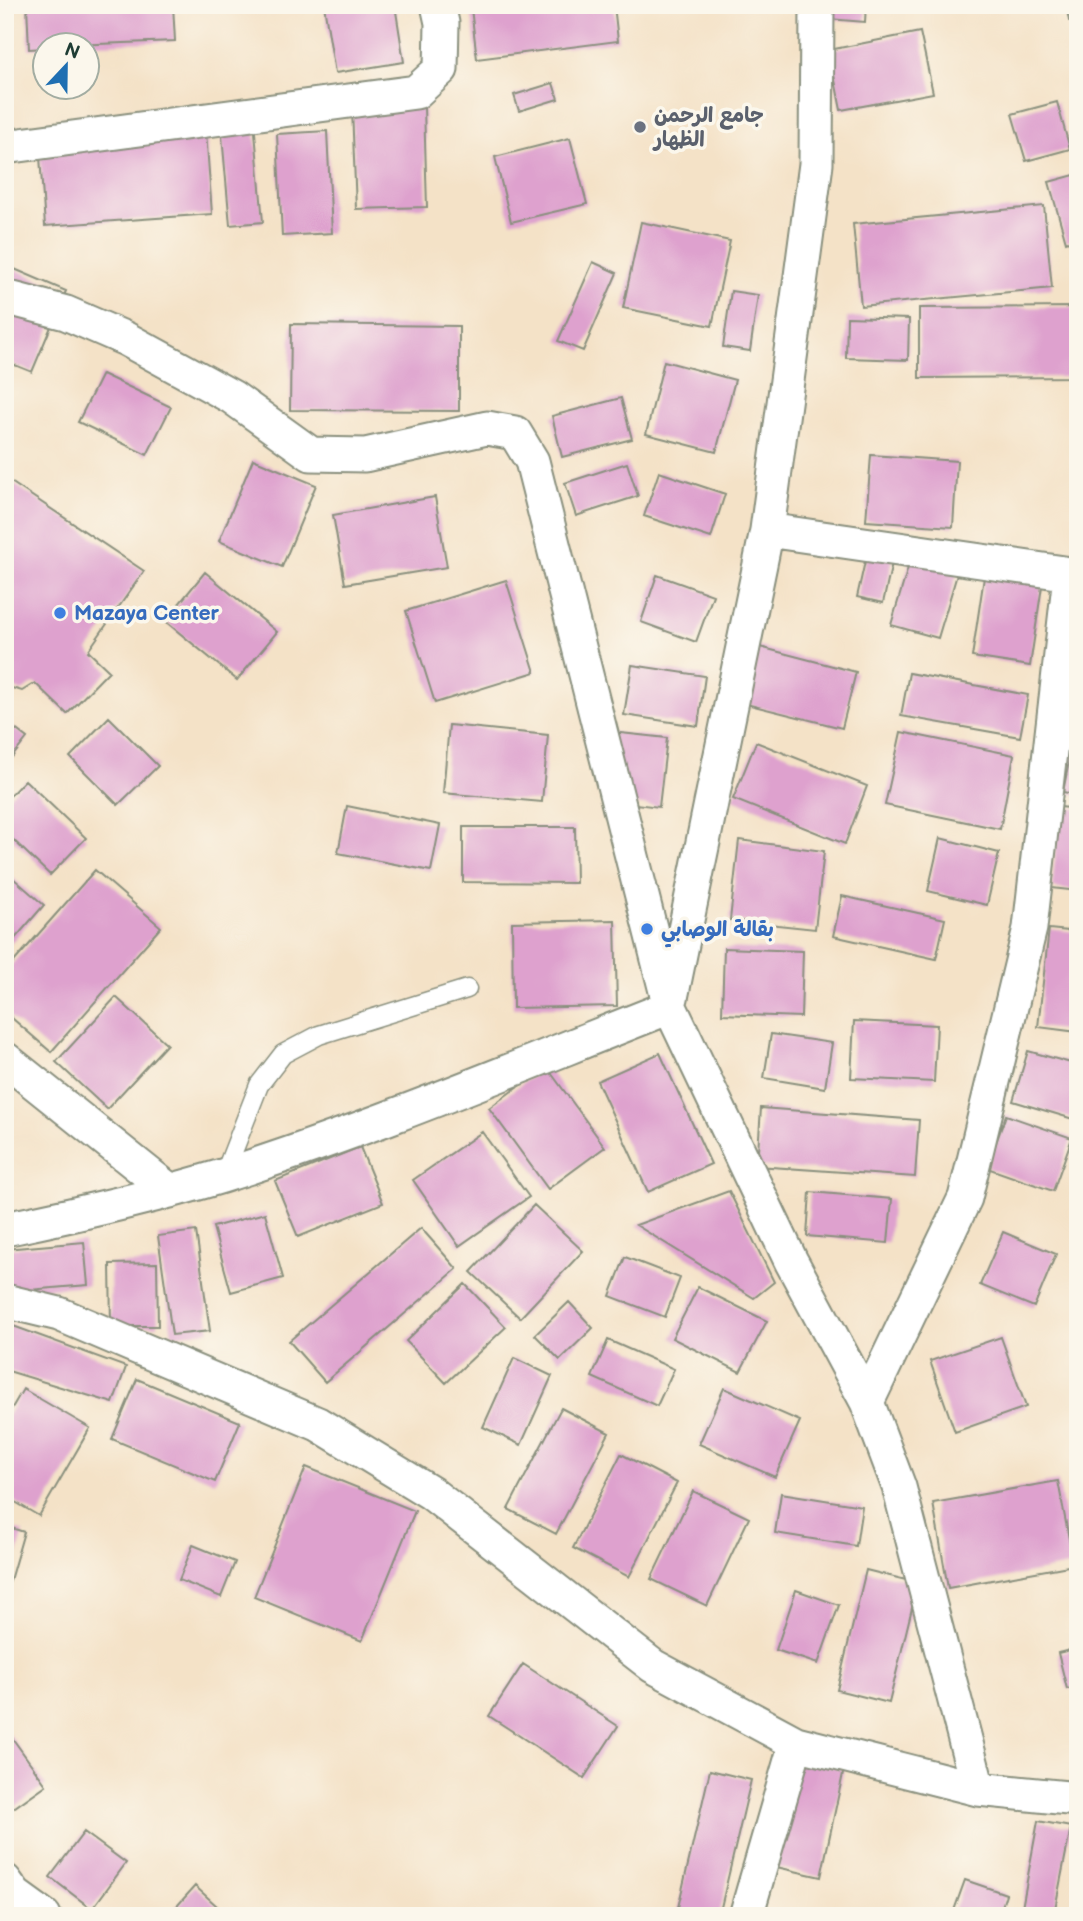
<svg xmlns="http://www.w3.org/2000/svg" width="1083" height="1921" viewBox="0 0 1083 1921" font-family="'Balsamiq Sans','Playpen Sans Arabic',sans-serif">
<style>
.building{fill:#dea1ce}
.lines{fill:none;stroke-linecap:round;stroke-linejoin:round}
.service-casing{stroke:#8a907e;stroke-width:21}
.minor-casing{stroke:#8a907e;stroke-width:37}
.service{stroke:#fff;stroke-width:18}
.minor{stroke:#fff;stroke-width:33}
.worship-dot{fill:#6b7280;stroke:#fbf7ec;stroke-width:2.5}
.shop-dot{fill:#3f7fe0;stroke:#fbf7ec;stroke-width:2.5}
.labels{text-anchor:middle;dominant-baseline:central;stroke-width:7;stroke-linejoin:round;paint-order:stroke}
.worship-label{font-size:21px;font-weight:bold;fill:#5b616d;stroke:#fbf7ec;text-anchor:start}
.shop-label{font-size:21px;font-weight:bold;fill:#366cbe;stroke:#fbf7ec;text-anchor:start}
</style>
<rect width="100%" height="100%" fill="#fbf7ec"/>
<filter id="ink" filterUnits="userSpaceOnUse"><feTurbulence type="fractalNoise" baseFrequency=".0143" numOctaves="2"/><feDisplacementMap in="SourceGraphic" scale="14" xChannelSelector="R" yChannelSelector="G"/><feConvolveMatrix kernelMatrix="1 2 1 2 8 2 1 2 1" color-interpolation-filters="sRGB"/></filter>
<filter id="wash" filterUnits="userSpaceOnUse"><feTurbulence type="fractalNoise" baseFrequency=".00686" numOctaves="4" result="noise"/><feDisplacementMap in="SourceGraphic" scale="28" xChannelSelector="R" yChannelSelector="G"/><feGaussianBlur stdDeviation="1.57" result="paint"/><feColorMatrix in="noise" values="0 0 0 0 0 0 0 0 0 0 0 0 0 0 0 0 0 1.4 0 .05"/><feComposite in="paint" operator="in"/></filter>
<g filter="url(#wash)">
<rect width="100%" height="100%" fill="#f4e2c7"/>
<g id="blocks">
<!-- building -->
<path class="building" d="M27,5h146l2,36 -129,5v2l-17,1z
M324,5h71l9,57 -69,11z
M494,5h120l4,36 -141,18 -6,-51z
M830,5h36l-1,17 -36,-3z
M1066,5h12v15l-9,1z
M920,32l13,61 -92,17 -12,-60z
M553,83l5,16 -39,12 -5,-16z
M1057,102l13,47 -44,12 -14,-47z
M424,107l3,100 -71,2 -4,-100z
M254,121l9,101 -33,3 -9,-101z
M206,131l6,83 -167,12 -6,-83z
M327,131l5,102 -50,3 -5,-102z
M570,138l17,66 -76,18 -16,-65z
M1078,174v64l-12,4 -17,-60z
M1044,206l8,82 -191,18 -8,-82z
M641,222l89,19 -18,85 -89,-18z
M593,262l24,11 -34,78 -25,-10z
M5,265l61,26 -34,81 -27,-11z
M731,291l27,4 -8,56 -27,-4z
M1078,307v70l-159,1v-70z
M847,317l62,2 -1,41 -62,-2z
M291,324l168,2v85l-169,-1z
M664,361l71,19 -19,72 -70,-18z
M102,374l69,33 -24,48 -69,-33z
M621,398l11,41 -70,18 -10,-41z
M871,455l86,6 -4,66 -87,-6z
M253,459l63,26 -34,82 -63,-26z
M627,463l11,33 -62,20 -11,-33z
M659,472l66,22 -14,44 -67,-22z
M5,478l139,93 -56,80 21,20 -42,43 -32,-31 -13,8 -17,-5z
M435,497l12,70 -102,17 -12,-69z
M917,537l47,14 -26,87 -47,-13z
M868,548l26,6 -11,49 -26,-6z
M987,557l58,9 -15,100 -58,-9z
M205,572l72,60 -40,48 -72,-59z
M657,575l56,20 -17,47 -55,-20z
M506,580l29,92 -100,31 -29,-92z
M756,646l100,26 -14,56 -100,-25z
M632,665l73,11 -7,50 -74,-11z
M909,673l119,22 -8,42 -119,-21z
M109,717l49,49 -40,39 -48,-48z
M5,721l22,17 -22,28z
M449,725l99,10 -6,67 -99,-9z
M611,732l56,6 -8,69 -56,-7z
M901,732l113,23 -14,74 -115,-24z
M756,742l111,44 -22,58 -112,-45z
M1070,756l8,1v38l-15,-3z
M25,780l61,58 -36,37 -45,-43v-31z
M347,806l93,19 -9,46 -93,-18z
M1060,807l18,2v82l-26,-3z
M463,827h112l1,56 -113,-1z
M940,838l59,15 -12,52 -59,-14z
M739,840l85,11 -9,78 -85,-9z
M95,870l66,57 -110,125 -46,-40v-40z
M5,871l39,34 -39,45z
M842,896l103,23 -9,40 -103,-23z
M615,920l2,86 -104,2 -1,-86z
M1049,929l29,3v100l-40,-5z
M724,948l79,3 -2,66 -79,-3z
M116,997l51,47 -60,65 -51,-47z
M854,1021l83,4 -3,57 -83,-4z
M771,1034l61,9 -7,45 -61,-10z
M1028,1051l50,14v37l-5,17 -60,-18z
M660,1053l51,111 -63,28 -51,-111z
M546,1066l59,81 -57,42 -59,-81z
M761,1108l158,12 -4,57 -158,-11z
M1006,1115l66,23 -19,53 -66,-23z
M482,1132l47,65 -70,49 -46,-66z
M360,1147l23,56 -85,34 -23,-56z
M729,1191l45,91 -20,16 -118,-73z
M810,1192l82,7 -4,44 -81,-7z
M534,1205l49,46 -63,67 -49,-46z
M265,1213l18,65 -52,14 -18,-65z
M421,1228l36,41 -132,113 -36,-41z
M196,1231l14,100 -38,4 -14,-99z
M1003,1232l53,22 -22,53 -54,-22z
M84,1242l4,43 -83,7v-43z
M625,1257l55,21 -15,39 -55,-21z
M157,1263l1,63h-47l-1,-62z
M465,1284l41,43 -60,56 -40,-42z
M698,1287l69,34 -27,51 -68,-34z
M569,1302l24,26 -33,32 -25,-25z
M5,1323l121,44 -13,36 -108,-33z
M1001,1337l25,70 -71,25 -25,-71z
M608,1340l66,29 -17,37 -65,-29z
M514,1358l38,18 -31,69 -38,-18z
M137,1379l103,43 -25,60 -103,-43z
M724,1388l76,33 -25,56 -76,-33z
M23,1389l67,39 -51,88 -34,-20v-76z
M561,1408l48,25 -53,101 -48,-25z
M621,1454l56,29 -48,94 -56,-29z
M306,1467l109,44 -53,130 -108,-44z
M1058,1481l16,84 -126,23 -15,-85z
M693,1491l56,27 -42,88 -56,-27z
M781,1493l81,13 -6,40 -81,-13z
M5,1526l19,6 -18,62h-1z
M193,1545l42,17 -14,35 -42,-17z
M866,1570l52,13 -29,120 -52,-13z
M796,1590l43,15 -21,59 -42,-14z
M1078,1648v39l-11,2 -9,-36z
M523,1664l95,62 -34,52 -95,-62z
M5,1728l41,57 -41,29z
M786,1756l58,13 -23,108 -58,-13z
M710,1770l41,10 -32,136h-43z
M1038,1821l33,6 -17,87 -32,-6z
M84,1832l42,31 -34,46 -42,-32z
M965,1880l41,14 -7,22h-47z
M195,1886l33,30h-60z"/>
</g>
</g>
<g filter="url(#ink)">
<use href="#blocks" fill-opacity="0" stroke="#8a907e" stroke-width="2"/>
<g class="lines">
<!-- service casing -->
<g class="service-casing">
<path id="service" d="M224,1175l35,-90 24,-31 36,-19 148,-46"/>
</g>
<!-- minor casing -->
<g class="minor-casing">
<path id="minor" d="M5,147l411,-55 25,-23 1,-46 -4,-18
M5,297l61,16 60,26 106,58 79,57 54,1 122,-27 28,5 17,28 138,546 121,254 76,141 32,85 79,302
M767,530l311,45
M671,998l96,-468 49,-366 1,-159
M5,1059l165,132
M5,1229c73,-15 146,-31 217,-53 152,-48 300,-111 448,-169
M5,1301l54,13 259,110 113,69 222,173 143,77 182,46 100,10
M867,1402l98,-204 65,-270 40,-353
M5,1881l10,14 29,21
M746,1916l50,-173"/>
</g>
<!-- service -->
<use href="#service" class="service"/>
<!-- minor -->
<use href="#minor" class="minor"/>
</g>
</g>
<!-- markers -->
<circle class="worship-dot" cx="640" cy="127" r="7"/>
<g class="shop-dot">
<circle cx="60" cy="613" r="7"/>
<circle cx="647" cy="929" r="7"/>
</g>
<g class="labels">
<!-- worship labels -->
<g class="worship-label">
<text x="654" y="115">جامع الرحمن<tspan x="654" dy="24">الظهار</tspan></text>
</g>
<!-- shop labels -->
<g class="shop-label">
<text x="74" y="613">Mazaya Center</text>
<text x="661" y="929">بقالة الوصابي</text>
</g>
</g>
<!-- margin -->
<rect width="1083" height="1921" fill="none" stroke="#fbf7ec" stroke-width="28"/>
<!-- north arrow -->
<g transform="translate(66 66) rotate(22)"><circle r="33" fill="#fbf7ec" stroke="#a3ada2" stroke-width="2"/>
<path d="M0-5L12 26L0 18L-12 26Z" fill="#1f6fb2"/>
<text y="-10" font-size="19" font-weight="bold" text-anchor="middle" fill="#1f3d34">N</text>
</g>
</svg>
